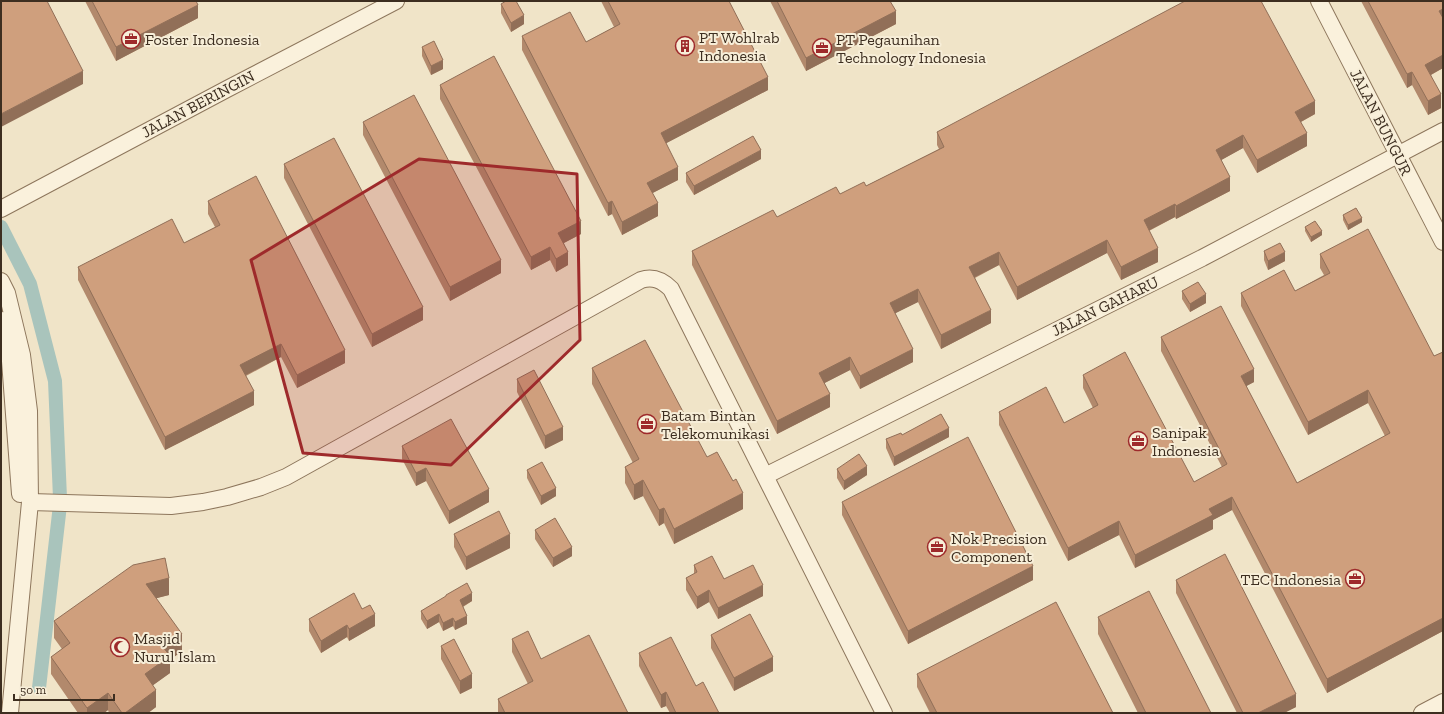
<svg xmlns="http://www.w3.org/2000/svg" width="1444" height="714" viewBox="0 0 1444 714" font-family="'Zilla Slab',serif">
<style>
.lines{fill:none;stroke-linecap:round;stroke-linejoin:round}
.canal{stroke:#a9c4bc;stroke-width:14}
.minor-casing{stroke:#8d765c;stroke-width:18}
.minor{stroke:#faf1dc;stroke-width:16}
.wall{fill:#b2896c}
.shaded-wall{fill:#916f58}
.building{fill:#cf9f7d;stroke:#916f58}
.marked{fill:#9e2a2b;fill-opacity:0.2;stroke:#9e2a2b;stroke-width:3;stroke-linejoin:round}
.labels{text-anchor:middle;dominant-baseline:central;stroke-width:4;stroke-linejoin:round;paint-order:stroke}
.poi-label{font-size:16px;fill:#3d2e20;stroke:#f7eed8;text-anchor:start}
.street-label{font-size:16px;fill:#3d2e20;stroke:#f7eed8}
</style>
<rect width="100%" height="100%" fill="#f0e4c8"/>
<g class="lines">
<!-- canal -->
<path class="canal" d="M1,227l29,57 25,97 5,117
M39,688l21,-183"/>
<!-- minor casing -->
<g class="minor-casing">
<path id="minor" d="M1319,1l124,241
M1,209l226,-120 169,-88
M1,281l6,12 15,62 7,56 1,91 -20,211
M1,320l9,41 10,133
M765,476l437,-218 241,-127
M30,502l141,4 32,-4 24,-5 34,-10 25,-10 355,-197c12,-4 21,0 30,9l213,424
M1422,713l21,-11"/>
</g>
<!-- minor -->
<use href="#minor" class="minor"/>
</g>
<!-- wall -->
<path class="wall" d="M85,1h111l2,17 -82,43z
M601,1h128l39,89 -102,53 12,37 -26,13 6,23 -36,19 -10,-21 -4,2 -86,-166v-14l64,6 28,-15z
M770,1h120l6,23 -90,47z
M1361,1h82v67l-12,7 10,33 -13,7 -16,-30 -5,3z
M501,4l23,20 -13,8 -10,-19z
M422,47l21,22 -12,6 -9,-19z
M440,85l141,149 -17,9 4,22 -12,7 -6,-12 -19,10 -91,-171z
M1315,114l-14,8 6,24 -50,27 -14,-25 -22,12 9,31 -54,28 -1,-2 -26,14 9,31 -37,18 -14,-27 -90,47 -18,-35 -24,13 16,45 -50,26 -23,-47 -23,11 18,49 -53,27 -10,-19 -26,13 6,24 -53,27 -85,-169v-14l85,-34 63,-23 26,-8 73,-37 -2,-4v-13z
M363,122l138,151 -51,28 -87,-166z
M761,159l-67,36 -8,-13v-9z
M284,164l139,156 -51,27 -88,-169z
M208,201l137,162 -48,25 -16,-31 -35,19 8,29 -89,45 -87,-170v-13l106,-24 31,-16 -7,-13z
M1343,215l19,7 -14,8 -5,-10z
M1305,227l17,8 -11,7 -6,-11z
M1264,251l21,10 -17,9 -4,-10z
M1320,254l114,102 9,-4v279l-116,62 -95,-183 -19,10v9l-78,39 -16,-33 -51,26 -69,-136v-13l65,11 29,-15 -10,-20v-13l111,107 28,-15 -61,-116v-14l93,45 -8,4 51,97 88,-47 -17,-33 -60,32 -67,-129v-13l54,-2 29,-16 -4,-7z
M1182,291l24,12 -16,9 -8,-13z
M592,368l115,89 36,52 -69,35 -10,-21 -5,3 -16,-30 -9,4 -9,-17v-16l8,-4 -41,-79z
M517,379l46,61 -18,9 -28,-57z
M902,435l47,2 -55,29 -8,-18v-9z
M402,446l87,56 -40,22 -23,-43 -10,5 -14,-27z
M837,469l30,6 -23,15 -7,-12z
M527,470l29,26 -15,9 -14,-27z
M842,502l191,78 -125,64 -66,-129z
M535,530l37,26 -19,11 -18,-28z
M454,534l56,14 -44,22 -12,-23z
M165,558l4,37 -13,3 26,53 -12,9v13l-17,12 3,22 -8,6h-39l-1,-3 -4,3h-26l-27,-39v-17l11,-8 -8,-11v-17z
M694,565l30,14 39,17 -45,23 -9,-17 -12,7 -11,-19v-12l8,-4z
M1176,580l120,127 -12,6h-47l-61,-120z
M446,595l26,6 -9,6 4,17 -12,6 -2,-4 -10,5 -4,-9 -12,7 -6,-10v-8l25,-14z
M362,609l13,17 -26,15 -2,-4 -26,16 -12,-22v-12z
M1098,617l113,96h-73l-40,-79z
M711,635l62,36 -39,20 -23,-43z
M512,639l29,20 87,54h-129l-1,-1v-13l30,-15 -16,-32z
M441,646l31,42 -12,6 -19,-35z
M639,653l57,33 23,27h-49l-4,-7 -5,2 -22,-42z
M917,674l196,39h-183l-13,-26z"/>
<!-- shaded-wall -->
<path class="shaded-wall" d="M198,5v13l-82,43v-14z
M1443,9v13l-4,-11z
M896,11v13l-90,47v-13z
M524,15v9l-13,8v-9z
M1443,55v13l-18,10v-13z
M443,60v9l-12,6v-9z
M83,71v13l-82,43v-13z
M1412,72v13l-5,3v-14z
M768,77v13l-107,56v-13z
M1441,94v14l-13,7v-14z
M1315,101v13l-20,11v-13z
M1307,133v13l-50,27v-13z
M1243,135v13l-27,15v-13z
M761,150v9l-67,36v-9z
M678,167v13l-31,16v-13z
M1230,177v14l-54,28v-13z
M612,201v13l-4,2v-13z
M658,203v13l-36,19v-13z
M1175,204v13l-31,16v-13z
M1362,218v4l-14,8v-5z
M581,221v13l-23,12v-13z
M1322,231v4l-11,7v-5z
M1107,240v13l-90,47v-13z
M550,247v13l-19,10v-13z
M1158,248v14l-37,18v-13z
M568,252v13l-12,7v-13z
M999,252v13l-30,15v-13z
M1285,252v9l-17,9v-9z
M501,260v13l-51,28v-14z
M918,289v13l-28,14v-13z
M1206,294v9l-16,9v-8z
M423,307v13l-51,27v-13z
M991,310v13l-50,26v-14z
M281,344v13l-41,21v-13z
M913,349v13l-53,27v-13z
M345,350v13l-48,25v-13z
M850,357v13l-31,16v-13z
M1254,369v13l-13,7v-13z
M1368,390v13l-60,32v-13z
M254,391v14l-89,45v-13z
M830,394v13l-53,27v-13z
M563,427v13l-18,9v-13z
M949,428v9l-55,29v-9z
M867,466v9l-23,15v-9z
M426,468v13l-10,5v-13z
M643,480v16l-9,4v-15z
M556,488v8l-15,9v-9z
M489,489v13l-40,22v-13z
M743,493v16l-69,35v-15z
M1232,497v13l-19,10v9l-78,39v-13l74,-46z
M664,508v15l-5,3v-16z
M1119,521v14l-51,26v-13z
M510,534v14l-44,22v-13z
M572,547v9l-19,11v-9z
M1033,566v14l-125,64v-13z
M169,578v17l-23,6v-17z
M763,585v11l-45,23v-11z
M709,590v12l-12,7v-12z
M472,593v8l-12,7v-8z
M375,614v12l-26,15v-12z
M439,614v8l-12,7v-8z
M467,616v8l-12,6v-8z
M453,618v8l-10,5v-8z
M1443,618v13l-116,62v-14z
M347,625v12l-26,16v-12z
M182,634v17l-12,9v13l-25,18v-17l18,-27z
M773,657v14l-39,20v-13z
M472,674v14l-12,6v-13z
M156,690v17l-8,6h-23z
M666,692v14l-5,2v-13z
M108,693v17l-4,3h-17v-5z
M1296,694v13l-12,6h-26z"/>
<!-- building -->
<path class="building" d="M1,1h46l36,70 -82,43z
M92,1h104l2,4 -82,42z
M506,1h10l8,14 -13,8 -10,-19z
M608,1h121l39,76 -107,56 17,34 -31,16 11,20 -36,19 -10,-21 -4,2 -86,-167 48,-24 16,30 34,-18z
M777,1h113l6,10 -90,47z
M1185,1h76l54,100 -20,11 12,21 -50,27 -14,-25 -27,15 14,27 -54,29 -1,-2 -31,16 14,28 -37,19 -14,-27 -90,47 -18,-35 -30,15 22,43 -50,25 -23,-46 -28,14 23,46 -53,27 -10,-19 -31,16 11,21 -53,27 -85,-170 81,-41 4,7 59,-30 4,7 24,-12 2,4 78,-39 -7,-15z
M1368,1h75v8l-4,2 4,7v37l-18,10 16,29 -13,7 -16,-29 -5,2z
M434,41l9,19 -12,6 -9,-19z
M494,56l87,165 -23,12 10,19 -12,7 -6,-12 -19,10 -91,-172z
M414,95l87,165 -51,27 -87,-165z
M753,136l8,14 -67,36 -8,-13z
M334,138l89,169 -51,27 -88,-170z
M256,176l89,174 -48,25 -16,-31 -41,21 14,26 -89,46 -87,-170 94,-48 12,24 36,-18 -12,-24z
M1356,208l6,10 -14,7 -5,-10z
M1315,221l7,10 -11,6 -6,-10z
M1368,229l66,127 9,-4v266l-116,61 -95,-182 -23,12 4,6 -78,40 -16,-34 -51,27 -69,-136 47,-25 18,36 34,-18 -15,-30 42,-23 69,130 33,-18 -66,-127 60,-31 33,63 -13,7 56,107 93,-50 -22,-43 -60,32 -67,-129 43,-23 11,21 35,-18 -10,-19z
M1280,243l5,9 -17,9 -4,-10z
M1198,282l8,12 -16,10 -8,-13z
M645,340l62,117 10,-5 16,29 3,-2 7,14 -69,36 -10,-21 -5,2 -16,-30 -9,5 -9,-18 14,-8 -47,-91z
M534,370l29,57 -18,9 -28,-57z
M941,414l8,14 -55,29 -8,-18 15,-6 1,2z
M451,419l38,70 -40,22 -23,-43 -10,5 -14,-27z
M968,437l65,129 -125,65 -66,-129z
M859,454l8,12 -23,15 -7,-12z
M542,462l14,26 -15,8 -14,-26z
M499,511l11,23 -44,23 -12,-23z
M555,518l17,29 -19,11 -18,-28z
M1225,554l71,140 -38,19h-15l-67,-133z
M712,556l12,23 29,-14 10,20 -45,23 -9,-18 -12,7 -11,-19 11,-6 -3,-7z
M165,558l4,20 -23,6 36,50 -19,13 7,9 -25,18 11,16 -31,23h-3l-14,-20 -21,15 -36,-51 19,-14 -16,-22 79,-56z
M467,583l5,10 -12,7 7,16 -12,6 -2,-4 -10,5 -4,-9 -12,7 -6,-10 25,-15v-1z
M1149,591l62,122h-65l-48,-96z
M354,593l8,16 8,-4 5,9 -26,15 -2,-4 -26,16 -12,-22z
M1056,602l57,111h-176l-20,-39z
M750,614l23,43 -39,21 -23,-43z
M528,631l13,28 48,-24 39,78h-123l-7,-14 35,-18 -21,-42z
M671,637l25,49 7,-4 16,31h-43l-10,-21 -5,3 -22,-42z
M454,639l18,35 -12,7 -19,-35z"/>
<!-- marked area -->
<path class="marked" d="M419,159l158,15 3,166 -129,125 -148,-12 -52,-193z"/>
<!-- icons -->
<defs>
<g id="office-ring" transform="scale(1)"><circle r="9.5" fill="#f7eed8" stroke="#9e2a2b" stroke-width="1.5"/><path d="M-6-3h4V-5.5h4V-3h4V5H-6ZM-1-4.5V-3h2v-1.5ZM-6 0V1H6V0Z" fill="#9e2a2b"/></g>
<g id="building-ring" transform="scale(1)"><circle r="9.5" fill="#f7eed8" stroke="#9e2a2b" stroke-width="1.5"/><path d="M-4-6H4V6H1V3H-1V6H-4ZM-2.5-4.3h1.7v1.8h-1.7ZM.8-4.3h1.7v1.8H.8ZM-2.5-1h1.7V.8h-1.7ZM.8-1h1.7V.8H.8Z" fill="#9e2a2b"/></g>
<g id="mosque-ring" transform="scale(1)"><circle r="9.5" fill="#f7eed8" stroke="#9e2a2b" stroke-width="1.5"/><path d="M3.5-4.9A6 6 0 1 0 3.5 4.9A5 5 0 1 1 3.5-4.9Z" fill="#9e2a2b"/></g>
</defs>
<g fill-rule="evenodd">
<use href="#office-ring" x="131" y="39"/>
<use href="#building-ring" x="685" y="46"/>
<use href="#office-ring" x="822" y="48"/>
<use href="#office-ring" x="647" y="424"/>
<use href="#office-ring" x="1138" y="441"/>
<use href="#office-ring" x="937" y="547"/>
<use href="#office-ring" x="1355" y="579"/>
<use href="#mosque-ring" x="120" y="647"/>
</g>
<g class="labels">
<!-- poi labels -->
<g class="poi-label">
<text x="699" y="37">PT Wohlrab<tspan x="699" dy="18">Indonesia</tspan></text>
<text x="145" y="39">Foster Indonesia</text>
<text x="836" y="39">PT Pegaunihan<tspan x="836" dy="18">Technology Indonesia</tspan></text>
<text x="661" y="415">Batam Bintan<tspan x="661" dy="18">Telekomunikasi</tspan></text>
<text x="1152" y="432">Sanipak<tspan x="1152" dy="18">Indonesia</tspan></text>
<text x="951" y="538">Nok Precision<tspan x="951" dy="18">Component</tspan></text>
<text x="1341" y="579" text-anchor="end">TEC Indonesia</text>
<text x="134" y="638">Masjid<tspan x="134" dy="18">Nurul Islam</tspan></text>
</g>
<!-- street labels -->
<g class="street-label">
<text transform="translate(198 104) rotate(-28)">JALAN BERINGIN</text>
<text transform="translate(1381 122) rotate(63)">JALAN BUNGUR</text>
<text transform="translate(1105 306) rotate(-26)">JALAN GAHARU</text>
</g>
</g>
<!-- border -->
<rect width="1444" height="714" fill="none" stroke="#3d2e20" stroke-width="4"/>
<!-- scale -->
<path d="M14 694v6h100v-6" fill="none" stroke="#3d2e20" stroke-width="2"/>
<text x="20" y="694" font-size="12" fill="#3d2e20" stroke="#f7eed8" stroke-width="3" paint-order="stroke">50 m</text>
</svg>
